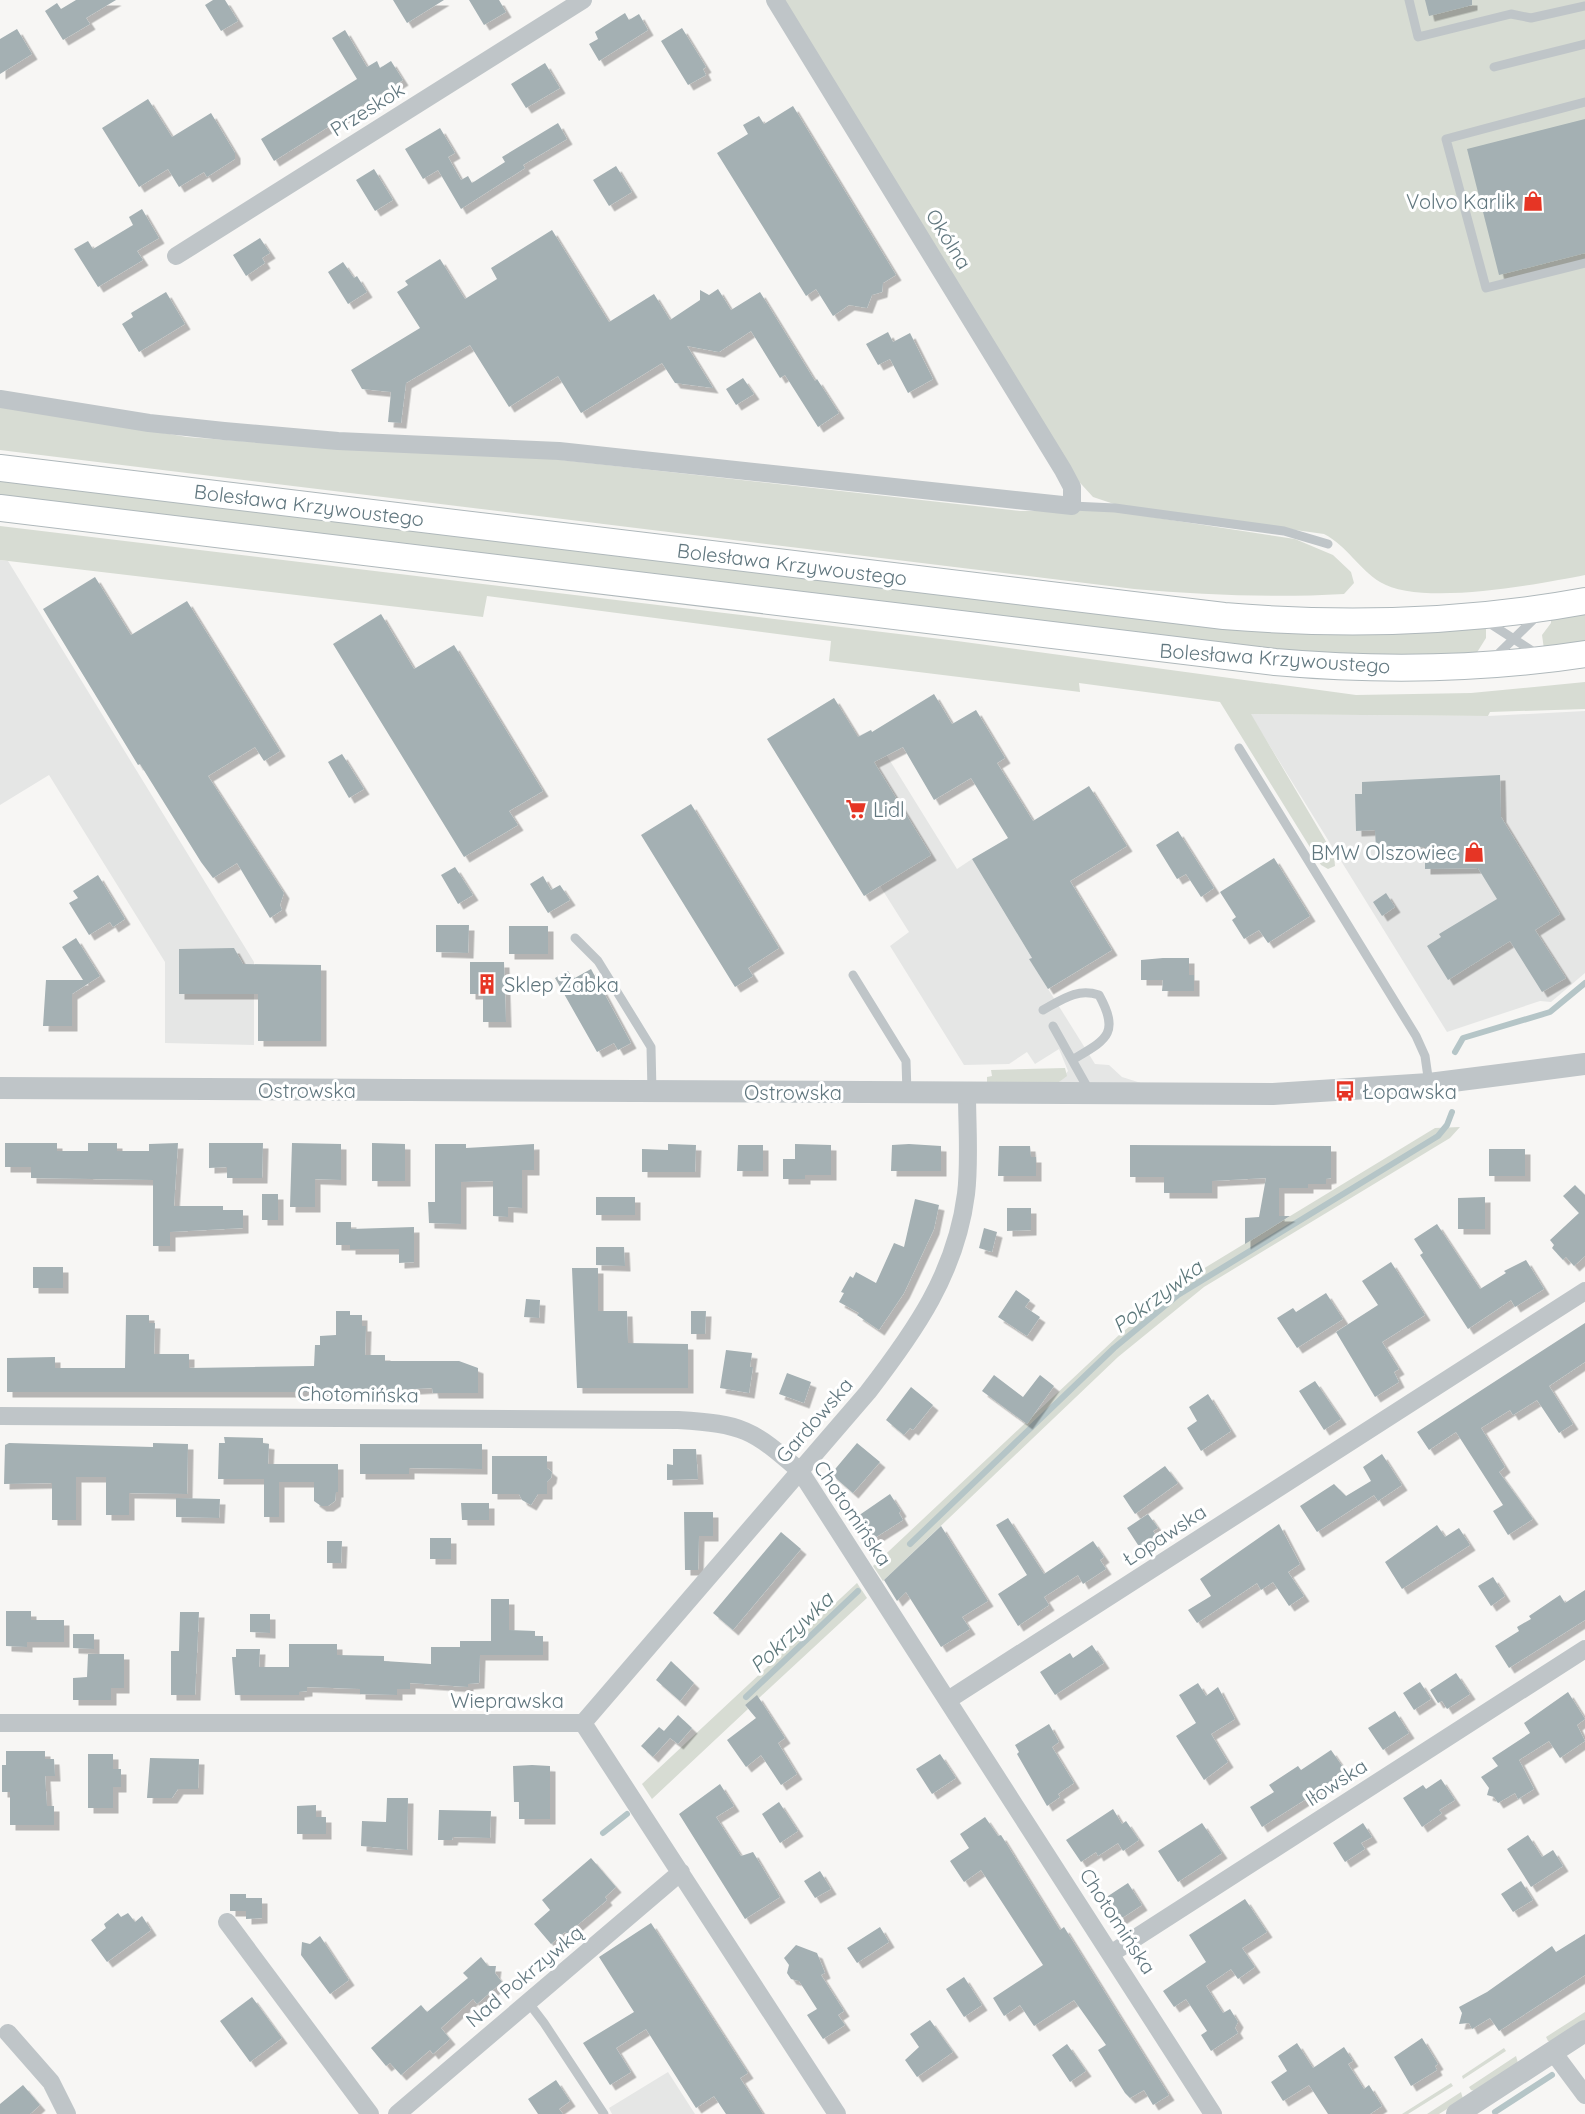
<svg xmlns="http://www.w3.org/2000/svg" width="1585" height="2114" viewBox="0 0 1585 2114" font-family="Quicksand,sans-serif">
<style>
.built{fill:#e5e6e5}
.green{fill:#d7dcd3}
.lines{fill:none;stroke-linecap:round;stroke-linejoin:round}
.stream{stroke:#b5c5c7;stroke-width:6}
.building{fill:#a4b0b3;filter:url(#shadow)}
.secondary-casing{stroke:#afb8bb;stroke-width:28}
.service{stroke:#bfc5c8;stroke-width:9}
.minor{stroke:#bfc5c8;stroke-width:18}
.tertiary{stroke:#bfc5c8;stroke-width:22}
.secondary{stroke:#fff;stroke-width:26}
.labels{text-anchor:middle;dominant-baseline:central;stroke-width:6;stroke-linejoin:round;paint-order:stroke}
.street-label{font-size:20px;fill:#61777f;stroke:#fff}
.poi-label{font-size:20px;fill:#61777f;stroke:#fff;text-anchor:start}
.water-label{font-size:21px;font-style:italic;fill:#5c777a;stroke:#fff}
</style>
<defs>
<filter id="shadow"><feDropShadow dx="5.5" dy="5.5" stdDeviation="0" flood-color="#0004"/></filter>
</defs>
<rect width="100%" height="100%" fill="#f7f6f4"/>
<!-- built -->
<path class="built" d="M0,560l8,1 246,401v83l-89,-2v-81l-116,-187 -49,30z
M834,698l24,38 13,-6 86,139 15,-10 60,99 -2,2 65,104 14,1 13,12 19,6 -82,-1 9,-11 -9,-22 -24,15 -8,-12 -18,12 -45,1 -74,-119 19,-14 -29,-46 -113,-147z
M1585,711v262l-34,29 -11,-1 -93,31 -197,-318 238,2z
M668,2072l27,42h-83l-3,-6z"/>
<!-- green -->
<path class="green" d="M784,0h801v575c-46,9 -165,32 -205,7 -21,-13 -33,-36 -56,-48l-204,-28 -27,-9 -21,-23z
M0,405l187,32 172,13 176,7 485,54 86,-1 189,29 38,16 18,17 3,11 -10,11c-70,4 -140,1 -210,-5l-1134,-139z
M0,479l992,121 494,27v11l-10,16 -74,2 -144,-6 -1258,-153z
M0,526l957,115 399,54 115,-2 114,-11v27l-95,3 -2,4 -237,-2 83,141 1,11 -7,3 -7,-4 -101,-163 -141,-19 1,9 -251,-31 2,-20 -344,-45 -4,21 -483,-57z
M1585,613v31l-41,5 -2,-14 9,-12v-4z
M1065,1068l2,8 -8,6 -72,1v-6l5,-1 -1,-6z
M1460,1127l-10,11 -246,149 -86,70 -235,224 -10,-15 246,-231 74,-60 242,-147z
M857,1583l10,15 -108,100 -2,-2 -12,9 3,4 -96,90 -10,-15z
M1585,2012v8l-33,22 -4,-1 -2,-4z
M1504,2048l2,3 -43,28 -1,-3z
M1516,2056l2,7 -43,28 -4,-1 -2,-3z
M1451,2083l2,3 -45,28h-6z
M1461,2092l2,7 -24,15h-12z"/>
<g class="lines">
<!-- stream -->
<path class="stream" d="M1455,1052l8,-14 87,-26 35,-29
M910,1544l204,-196 64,-53 260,-159 9,-11 5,-13
M746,1697l112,-106
M603,1833l24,-19
M1495,2112l57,-37"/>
</g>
<!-- building -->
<path class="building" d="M76,0h40l-30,18 4,6 -27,16 -18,-29 12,-8 4,6z
M213,0h12l13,21 -17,10 -16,-26z
M393,0h51l-37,23z
M469,0h30l7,12 -22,13z
M1425,0h47v5l-43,11z
M625,13l4,7 10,-6 9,16 -49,31 -10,-17 9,-5 -3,-7z
M682,28l24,39 -3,2 3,6 -18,10 -27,-44z
M17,29l15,25 -32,20v-35z
M345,30l22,37 10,-6 3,7 11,-7 12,19 -129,81 -13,-22 96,-60 -25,-41z
M545,63l15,25 -34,20 -15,-24z
M148,99l24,38 39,-24 24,40v6l-28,18 -3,-5 -25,15 -11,-18 -29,18 -37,-59z
M793,106l103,169 -13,8 -1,9 -10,3 -5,13 -18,-3 -16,11 -17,-27 -10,7 -89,-143 31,-19 -5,-9 16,-9 5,8z
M1585,119v134l-86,22 -32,-126z
M558,123l9,16 -44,26 2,3 -64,41 -23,-39 -15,9 -18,-30 35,-21 15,25 -7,4 13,23 7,-4 4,7 33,-21 -3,-5z
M616,166l16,26 -23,14 -16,-26z
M374,169l19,31 -18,11 -19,-31z
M142,209l17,29 -22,13 6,9 -45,27 -24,-38 14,-8 5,8 40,-24 -4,-8z
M552,230l57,92 45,-28 16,26 30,-20v-10l9,5 9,-6 13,21 29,-18 55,89 2,-2 22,34 -21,14 -33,-52 -5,3 -29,-47 -32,21 -32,-6 26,42 -38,-5 -13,-20 -81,50 -23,-37 -49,31 -39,-62 -64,38 -5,40 -13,-1 3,-30 -29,-3 -11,-19 69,-42 -23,-36 11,-7 -3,-4 35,-22 25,40 32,-20 -6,-11z
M260,238l10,15 -8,5 3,5 -19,13 -13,-21z
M343,262l11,16 3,-2 10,16 -19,12 -20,-32z
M166,292l19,32 -46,28 -17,-28 11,-7 -2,-4z
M888,332l5,10 17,-9 23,46 -25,14 -18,-34 -12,6 -12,-21z
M743,378l11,16 -18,11 -10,-16z
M95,577l36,58 56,-34 93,150 -16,10 -9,-14 -47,29 76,117 -4,12 2,5 -12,8 -33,-55 -24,15 -12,-16 -61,-98 -2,1 -95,-156z
M381,614l33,55 40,-24 89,146 -34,20 9,14 -54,32 -131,-213z
M934,694l18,30 24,-14 29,48 -8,5 36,58 56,-35 38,60 -57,35 42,69 -64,39 -19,-30 3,-1 -60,-99 36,-21 -37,-60 -37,22 -31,-53 -29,15 57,93 -67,41 -97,-157 67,-41 24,39 13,-7 1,2z
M342,754l22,35 -15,9 -21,-36z
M1500,775l1,42 59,97 -25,16 31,48 -24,14 -32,-51 -62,39 -21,-34 14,-9 -2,-3 58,-35 -19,-31 -53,1v-22l-49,1 -1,-18 -19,1 -1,-37h7v-12z
M691,804l88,144 -31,20 5,8 -18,11 -94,-152z
M1178,831l36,57 -13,9 -15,-23 -9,5 -21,-34z
M1274,858l36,58 -42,27 -9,-13 -15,9 -12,-19 4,-3 -16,-25z
M455,867l18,28 -15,9 -17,-29z
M98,875l27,44 -12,8 -3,-5 -21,13 -20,-32 9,-5 -5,-7z
M543,876l8,14 9,-5 10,15 -22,13 -18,-29z
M1386,893l9,14 -13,9 -9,-14z
M436,925h33l-1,28 -32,-1z
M509,926h39v28h-39z
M76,938l24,38 -28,18v32h-29l3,-46h37l-21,-33z
M234,948l9,16 78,1v76h-63v-47h-79v-45z
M1163,958h26v17h5v16h-32l1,-11h-22v-20z
M470,962h34l2,60h-23v-28h-13z
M591,969l40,74 -13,7 -4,-7 -17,9 -42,-74 13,-7 5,8z
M5,1143h52v8h31v-8h29v8h32v-7l29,-1 -4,63h49v4h20v18l-73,4v14h-17v-66l-122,-2v-11h-26z
M209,1143h54l-1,35h-35v-11l-18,1z
M292,1143l49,1v36l-26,-1v28h-25z
M372,1143l33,1v37h-33z
M435,1144h31v4l68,-4v26h-12v38l-14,-1v10l-15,-1v-35l-32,1v42l-32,-1 -1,-21h7z
M668,1144l28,1 -1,27h-53v-23l26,1z
M795,1144l36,1v30h-26v4h-22v-20h12z
M909,1144l32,2v25h-50l1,-26z
M738,1145h25v26h-26z
M1130,1145l201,1v32l-5,1v5h-18v4h-29v28h11l-45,28v-26l14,-1 7,-39 -54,3v12h-48v-16h-34z
M999,1146h31l1,11h5v19h-38z
M1489,1149h36v27h-36z
M1575,1185l10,10v61l-11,10 -8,-9 -3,3 -11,-12 2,-3 -4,-5 29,-27 -16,-17z
M262,1194h16v26h-16z
M596,1197h39v18h-39z
M1485,1197v32h-27v-31z
M915,1199l24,6 -5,24 -30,64 -25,37 -22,-15 2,-2 -20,-11 5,-9 -3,-1 9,-16 3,2 3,-6 20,11 18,-40 10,4z
M1007,1208h24v22l-24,1z
M336,1222h15v7l63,-2v35l-15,1v-14h-49v-4h-14z
M1437,1224l43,65 26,-16 -2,-2 22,-11 18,29 -29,18 -4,-7 -43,29 -48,-74 3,-2 -9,-14z
M984,1228l13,4 -5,20 -13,-4z
M596,1247h28l1,19 -29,-1z
M1391,1262l34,53 -43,27 17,27 -5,3 5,10 -24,15 -39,-65 42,-27 -16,-24z
M33,1267h30v21h-30z
M572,1268h26v43h29l1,32 60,1v44h-111z
M1016,1290l14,10 -5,7 15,10 -13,19 -29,-19z
M1326,1293l17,26 -46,29 -20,-30 16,-10 3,4z
M526,1299l14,1 -1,18 -15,-1z
M336,1311h14v4h12v11h4l-1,29h20v6h74l19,7v25h-45l-1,-5 -71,4h-354v-34l48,-1v11h70l1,-53h23v8h6l-1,31h35v14l125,-2 1,-21h5v-9l16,-1z
M691,1311h15l-1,23h-14z
M1585,1323v39l-36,24 24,38 -14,9 -22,-33 -24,15 -3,-5 -29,18 24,39 -6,5 34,47 -25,16 -15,-24 10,-6 -47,-73 -27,18 -12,-18z
M726,1350l26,3 -2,14h3l-4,26 -29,-5z
M787,1373l24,9 -7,21 -25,-9z
M994,1375l29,22 17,-22 14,11 -27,38 -45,-33z
M1315,1381l26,38 -17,11 -25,-39z
M911,1387l22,18 -20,25 -3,-2 -6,7 -18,-15z
M1208,1394l23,37 -30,20 -14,-23 10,-7 -8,-14z
M224,1437l39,1v5l6,1 -1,20h70v28h-2l-1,9 -7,5h-7l-7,-5v-19h-35v35h-15v-38h-46l1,-36h6z
M9,1443l144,4v-4l35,1 -1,50 -58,-1v22h-23v-38h-30v43h-24v-37l-48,1 1,-39z
M857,1443l23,19 -27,31 -22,-19z
M360,1444h122v25l-73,-1v6h-49z
M673,1449h23l2,30 -31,1v-16l6,1z
M1382,1454l20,31 -24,16 -4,-6 -57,37 -17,-26 34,-22 12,12 25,-15 -8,-14z
M492,1456h55v12l5,4 -1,6 -4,4v12h-9l-7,11 -9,-5 -3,-6h-27z
M1165,1466l13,17 -43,31 -12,-18z
M890,1494l11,17 -2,2 4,7 -30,19 -15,-23z
M176,1498l44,1 -1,19 -43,-1z
M461,1503h28v17h-27z
M684,1512h29v24h-14l-1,34h-13z
M1148,1514l10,14 -5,3 4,6 -17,11 -13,-20z
M1008,1518l36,56 49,-33 11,16 -4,3 6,9 -23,15 -5,-9 -34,22 5,8 -31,21 -20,-32 29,-19 -31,-50z
M1279,1524l21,40 -12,8 16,24 -15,10 -16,-24 -12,8 -4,-7 -60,40 -9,-13 23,-14 -11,-17z
M1437,1525l8,12 14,-9 11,17 -68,44 -17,-27z
M941,1526l47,75 -26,16 8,12 -29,18 -35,-55 -9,9 -13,-21z
M781,1532l20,17 -68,81 -20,-17z
M430,1538h21v21h-21z
M327,1541h15l-1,22h-14z
M1493,1577l12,19 -14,10 -13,-20z
M1585,1590v30l-76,48 -14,-22 24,-15 -2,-4 14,-8 -2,-3 31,-21 5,8z
M491,1599h18v31l26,1v5h8v19h-63l-1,28 -11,1v3l-58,-4v6h-13v6l-37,-1v-5l-53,-2v4l-8,1v3h-64l-3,-38h4v-8h24l-1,18h30v-23h48v11l47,1v5l47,3v-17h29v-6h31z
M6,1611h25v9h33v22h-37v5l-21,-1z
M180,1612h19l-4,83h-24v-44h8z
M250,1614h20v19l-20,-1z
M73,1634h21v15l-21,-1z
M1092,1645l12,18 -49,32 -15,-23 30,-19 3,5z
M88,1654h36v34h-13v12h-38v-22l14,-1z
M671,1661l23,22 -14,18 -24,-21z
M1456,1673l14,21 -23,15 -5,-8 -4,2 -8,-13z
M1420,1682l11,17 -17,11 -11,-17z
M1198,1683l8,13 12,-9 17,32 -24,15 17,28 -24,18 -28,-44 20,-13 -17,-28z
M1568,1692l17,27 -8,6 8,16 -25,17 -11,-17 -30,19 15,29 -16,10 -3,-6 -17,10 -4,-6 -7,-2 2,-7 -8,-11 17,-11 -6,-8 38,-25 -6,-10z
M757,1695l28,43 -7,5 19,31 -16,11 -20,-30 -15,12 -19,-27 29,-22 -11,-13z
M1395,1711l14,22 -26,17 -15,-22z
M678,1715l14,13 -14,16 -8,-6 -17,19 -12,-11 18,-19 5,4z
M1049,1724l10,18 -7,5 22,36 -16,11 2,3 -13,9 -30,-52 2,-2 -4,-7z
M1331,1750l16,23 -85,54 -12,-20 24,-15 -5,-7 29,-19 3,4z
M6,1751h39v8h9l1,17h-10l2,30h7v19h-44v-33h-8v-27h4z
M88,1754h25v15h8v18h-8v21h-25z
M940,1754l16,24 -24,16 -16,-25z
M150,1758l49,1 -1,30h-20l-6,9h-25z
M532,1765l18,1v53h-31v-17h-5l-1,-36z
M1441,1779l14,21 -16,10 3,3 -20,14 -19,-29 20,-13 3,4z
M720,1784l14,22 -18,11 25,39 12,-4 27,45 -35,22 -66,-105z
M387,1798h21l-1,52 -46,-4 1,-25 24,1z
M779,1802l19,29 -18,12 -18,-29z
M316,1805v12h10v17h-29v-28z
M1113,1809l9,15 4,-3 13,19 -16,11 -5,-8 -20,13 -2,-4 -15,10 -15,-22z
M439,1810l52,1 -1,27 -37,-1 -1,3h-14z
M985,1817l13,19 3,-1 59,95 4,-3 105,168 -16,10 -9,-15 -14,8 -5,-5 -27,-43 8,-5 -32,-45 -40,26 -14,-21 -16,11 -11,-18 50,-33 -62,-95 -17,12 -14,-21 19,-13 -9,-14z
M1202,1823l20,30 -44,29 -20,-31z
M1363,1823l9,14 -11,6 4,6 -20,13 -12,-19z
M1528,1835l14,22 11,-7 10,16 -32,21 -24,-38z
M591,1858l25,29 -11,10 2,3 -40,34 -2,-2 -14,12 -17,-20 16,-14 -8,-10z
M820,1871l11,18 -16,9 -11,-17z
M1521,1881l12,19 -20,12 -12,-18z
M1128,1883l14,22 -23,15 -14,-22z
M230,1894h16v17h-16z
M246,1898h16v20l-16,1z
M1245,1899l22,33 -25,16 13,19 -17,12 -7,-10 -25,17 17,27 7,-4 8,13 -3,6 3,5 -27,18 -10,-16 6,-4 -21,-32 -12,8 -11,-16 43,-29 -17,-27z
M118,1913l3,4 7,-4 7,9 7,-6 9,14 -44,32 -16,-22 15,-12 -2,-4z
M651,1923l97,150 -8,5 23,36h-37l-12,-18 -18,12 -50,-79 -30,19 15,24 -21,13 -27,-42 51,-31 -35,-55z
M880,1927l9,15 -32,21 -10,-15z
M1585,1934v41l-86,56 -9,-13 -18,11 -3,-6 -10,1 3,-11 -3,-6 28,-15 65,-46 4,6z
M320,1936l29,44 -19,14 -29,-39 1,-13 8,2z
M796,1945l21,8 8,20 -4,2 23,36 -6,4 7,10 -22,14 -16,-24 10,-6 -18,-28 -8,-2 -4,-6 2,-8 -5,-7z
M481,1957l7,9h8l-1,7 7,9 -25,22 -4,-5 -32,29 9,11 -17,15 -3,-4 -29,25 -11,-12 -4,3 -15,-18 50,-43 6,7 41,-34 -5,-5z
M964,1977l18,28 -18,12 -18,-28z
M252,1997l30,41 -32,24 -30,-41z
M930,2020l23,32 -36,25 -12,-17 14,-13 -9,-13z
M1422,2038l16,26 -3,2 2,4 -26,16 -17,-29z
M1297,2043l16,25 31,-21 9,14 -5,3 16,25 5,-4 13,21 -12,8h-42l-19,-29 -26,16 -12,-19 16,-11 -9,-15z
M1067,2044l19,27 -16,11 -18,-27z
M556,2080l14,21 -11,8 4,5h-25l-10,-15z
M23,2085l17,20 -10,9h-30v-10z"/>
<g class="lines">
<!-- secondary casing -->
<g class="secondary-casing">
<path id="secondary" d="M0,468l1224,148c120,10 242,7 361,-15
M0,508l1275,154c103,9 207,8 310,-8"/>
</g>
<!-- service -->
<path class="service" d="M1409,0l9,37 93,-23 20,4 54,-12
M1494,67l91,-23
M1585,102l-139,37 40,149 99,-25
M1072,506l43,2 169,23 44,13
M1486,621l51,33
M1494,658l44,-43
M1239,748l177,288 9,20 4,28
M575,938l23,23 53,86 1,44
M853,975l53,86 1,32
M1043,1010c20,-11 34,-22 56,-15 22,40 6,45 -27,65
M1053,1026l37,66
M528,2002l16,21 60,91"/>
<!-- minor -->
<path class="minor" d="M176,256l407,-256
M0,399l149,24 75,8 114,10 221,10 513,55v-19l-9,-17 -288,-470
M0,1416l678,4c65,4 74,9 122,51l413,643
M948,1700l637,-409
M0,1723h583l254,391
M583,1723l285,-331c47,-61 88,-119 98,-198 4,-32 1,-68 1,-101
M227,1922l143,192
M1112,1953l473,-304
M8,2033l43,49 16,32
M1553,2052l32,43
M397,2114l284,-242"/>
<!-- tertiary -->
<path class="tertiary" d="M0,1088l1273,6 156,-10 156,-20
M1457,2114l128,-83"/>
<!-- secondary -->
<use href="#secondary" class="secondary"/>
</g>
<!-- icons -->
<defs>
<g id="shop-bare" transform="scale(1.62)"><path d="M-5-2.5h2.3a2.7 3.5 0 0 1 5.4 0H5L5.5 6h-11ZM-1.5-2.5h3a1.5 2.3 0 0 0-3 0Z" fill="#e63525" stroke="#fff" stroke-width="2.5" paint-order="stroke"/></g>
<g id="supermarket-bare" transform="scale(1.62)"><path d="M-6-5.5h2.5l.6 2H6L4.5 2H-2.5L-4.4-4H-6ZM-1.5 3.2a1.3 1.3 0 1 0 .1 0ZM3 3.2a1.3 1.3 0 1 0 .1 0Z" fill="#e63525" stroke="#fff" stroke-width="2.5" paint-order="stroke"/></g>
<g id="building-bare" transform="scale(1.62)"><path d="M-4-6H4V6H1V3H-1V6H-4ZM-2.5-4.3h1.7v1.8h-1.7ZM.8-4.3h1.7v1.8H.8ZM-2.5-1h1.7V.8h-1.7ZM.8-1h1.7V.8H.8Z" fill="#e63525" stroke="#fff" stroke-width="2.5" paint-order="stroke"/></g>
<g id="bus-bare" transform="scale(1.62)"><path d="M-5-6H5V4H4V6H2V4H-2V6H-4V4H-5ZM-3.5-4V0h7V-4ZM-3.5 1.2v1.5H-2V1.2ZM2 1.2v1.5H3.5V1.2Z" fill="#e63525" stroke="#fff" stroke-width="2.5" paint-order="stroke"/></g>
</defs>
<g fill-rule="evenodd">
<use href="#shop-bare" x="1533" y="201"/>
<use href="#supermarket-bare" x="856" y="809"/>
<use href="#shop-bare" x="1474" y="852"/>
<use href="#building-bare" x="487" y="984"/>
<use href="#bus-bare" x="1345" y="1091"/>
</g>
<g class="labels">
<!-- street labels -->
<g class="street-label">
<text transform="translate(367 109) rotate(-32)">Przeskok</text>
<text transform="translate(949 239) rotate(58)">Okólna</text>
<text transform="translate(309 505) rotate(7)">Bolesława Krzywoustego</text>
<text transform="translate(792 564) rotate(7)">Bolesława Krzywoustego</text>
<text transform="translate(1275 658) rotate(4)">Bolesława Krzywoustego</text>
<text x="307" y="1090">Ostrowska</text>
<text x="793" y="1092">Ostrowska</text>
<text transform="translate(358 1394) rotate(1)">Chotomińska</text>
<text transform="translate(814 1420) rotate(-49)">Gardowska</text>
<text transform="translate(853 1513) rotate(56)">Chotomińska</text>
<text transform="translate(1164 1535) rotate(-33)">Łopawska</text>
<text x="507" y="1700">Wieprawska</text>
<text transform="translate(1336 1782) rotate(-33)">Iłowska</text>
<text transform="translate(1118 1921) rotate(57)">Chotomińska</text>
<text transform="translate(524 1976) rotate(-40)">Nad Pokrzywką</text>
</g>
<!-- poi labels -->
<g class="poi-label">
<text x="1516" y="201" text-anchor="end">Volvo Karlik</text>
<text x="873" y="809">Lidl</text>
<text x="1457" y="852" text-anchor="end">BMW Olszowiec</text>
<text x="504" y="984">Sklep Żabka</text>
<text x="1362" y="1091">Łopawska</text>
</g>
<!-- water labels -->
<g class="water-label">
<text transform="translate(1157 1296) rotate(-37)">Pokrzywka</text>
<text transform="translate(791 1632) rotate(-44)">Pokrzywka</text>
</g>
</g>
</svg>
